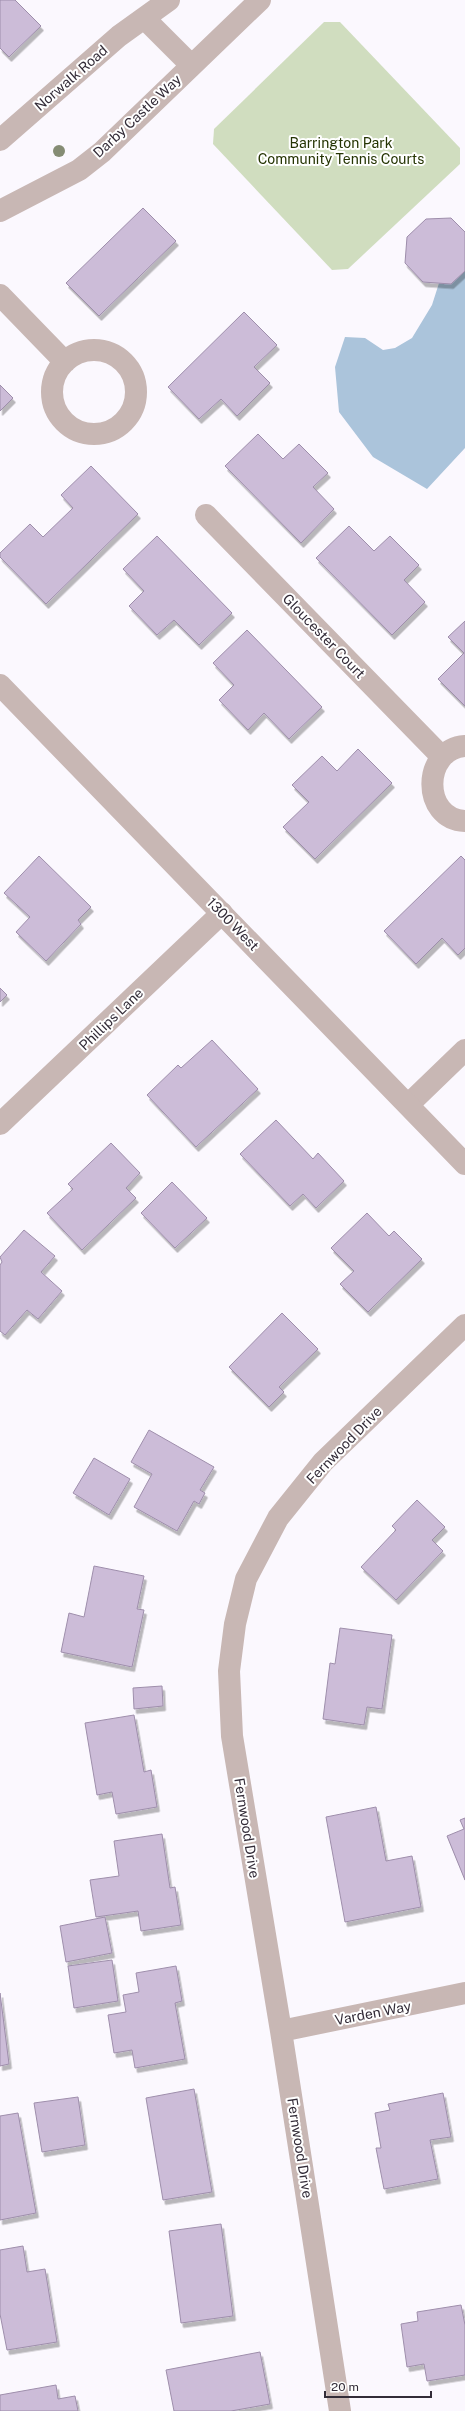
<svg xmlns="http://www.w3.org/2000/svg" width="465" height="2411" viewBox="0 0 465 2411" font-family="'Public Sans',sans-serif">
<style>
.green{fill:#d0ddbf}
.water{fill:#abc4db}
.building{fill:#ccbcd8;stroke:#9e8eab;filter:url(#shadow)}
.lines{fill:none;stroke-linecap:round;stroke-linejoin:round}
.minor{stroke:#c8b7b4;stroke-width:22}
.tertiary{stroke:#c8b7b4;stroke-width:22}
.tree{fill:#858c74}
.labels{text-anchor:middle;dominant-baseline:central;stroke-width:4;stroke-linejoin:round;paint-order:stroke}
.street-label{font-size:14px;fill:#332c38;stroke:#fff}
.park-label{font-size:14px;fill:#253403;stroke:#fff}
</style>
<defs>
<filter id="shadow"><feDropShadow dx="2.5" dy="4.5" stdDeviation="0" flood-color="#0004"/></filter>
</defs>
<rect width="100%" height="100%" fill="#fbf8fe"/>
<!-- green -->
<path class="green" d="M324,22h16l120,126v16l-112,105 -16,1 -119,-126 1,-15z"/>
<!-- water -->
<path class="water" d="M465,249v199l-38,41 -54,-32 -34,-45 -4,-45 10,-30 20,1 18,12 12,-2 17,-10 20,-33 8,-25z"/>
<!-- building -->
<path class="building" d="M0,0h15l26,26 -32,31 -9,-9z
M143,208l33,33 -77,75 -33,-33z
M451,218l14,14v39l-14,13 -28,-2 -18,-19 2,-26 19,-18z
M244,312l33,33 -23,22 16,16 -33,33 -16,-17 -22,20 -31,-32z
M0,385l13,13 -13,13z
M258,434l25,25 16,-15 29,29 -15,14 21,22 -33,34 -76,-77z
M91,466l47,48 -92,90 -46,-47v-4l30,-29 13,13 30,-29 -12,-13z
M349,526l25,25 16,-15 29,29 -15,15 21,22 -33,33 -76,-77z
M157,536l75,77 -33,32 -25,-25 -17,15 -28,-29 15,-15 -21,-22z
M465,621v85l-27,-27 26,-26 -16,-16z
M247,630l75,77 -33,32 -25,-26 -16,17 -29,-30 15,-15 -21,-22z
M358,749l34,34 -77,76 -32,-32 26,-25 -17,-17 30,-29 15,15z
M39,856l52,51 -13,13 3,4 -35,37 -30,-29 14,-15 -26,-24z
M461,856l4,4v88l-7,7 -16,-17 -26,26 -32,-33z
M0,988l7,7 -7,7z
M212,1040l46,49 -62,58 -49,-52 31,-30 3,3z
M276,1120l37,39 5,-6 26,28 -28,27 -13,-14 -13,12 -50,-52z
M111,1143l29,30 -14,15 10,10 -54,52 -35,-37 26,-24 -5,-5z
M172,1182l35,36 -32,30 -34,-35z
M367,1213l22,23 5,-5 28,28 -54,53 -28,-28 14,-13 -23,-23z
M24,1230l31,26 -14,16 21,19 -24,28 -11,-9 -22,25 -5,-4v-66l2,-3 -2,-5z
M282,1313l36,36 -39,38 5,5 -15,15 -40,-40z
M149,1430l65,37 -14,23 5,3 -6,11 -5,-3 -17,30 -43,-24 18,-33 -21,-12z
M94,1458l36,21 -21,36 -36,-22z
M417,1500l28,27 -13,13 11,11 -47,49 -35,-33 35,-37 -4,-4z
M94,1566l50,10 -7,33 7,1 -12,57 -71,-15 8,-39 15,4z
M340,1628l52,7 -10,74 -15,-2 -3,18 -41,-6 7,-56 5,1z
M162,1686l1,20 -29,3 -1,-21z
M134,1715l10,57 7,-2 6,37 -41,7 -4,-22 -15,3 -12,-72z
M376,1807l10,54 26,-5 9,51 -76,15 -19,-105z
M465,1818v62l-18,-44 17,-7 -4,-9z
M162,1834l8,54 5,-1 6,38 -40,6 -3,-20 -42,6 -6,-37 29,-4 -5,-35z
M105,1917l7,36 -46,9 -6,-36z
M112,1960l6,41 -44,7 -6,-42z
M176,1966l6,35 -7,2 10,56 -50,9 -3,-18 -18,3 -6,-38 18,-3 -3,-17 16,-3 -3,-19z
M0,1993l9,71 -9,2z
M194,2089l18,103 -49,8 -17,-102z
M443,2093l8,44 -21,3 8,39 -54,10 -8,-41h5l-6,-35 15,-3 -2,-6z
M78,2097l7,48 -43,7 -8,-49z
M18,2113l18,100 -36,7v-104z
M221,2224l12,92 -52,7 -12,-92z
M23,2246l4,26 18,-3 12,73 -50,8 -7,-36v-64z
M461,2305l4,20v50l-38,6 -3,-17 -17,3 -6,-43 17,-3 -1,-9z
M260,2352l10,52 -39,7h-57l-8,-41z
M56,2385l2,14 17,-3 3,15h-78v-16z"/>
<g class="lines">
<!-- minor -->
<path class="minor" d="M144,18l47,47
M0,140l119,-104 50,-36
M0,211l79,-41 23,-18 158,-152
M0,295l65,67
M52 392a42 42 0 1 1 84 0a42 42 0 1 1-84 0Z
M206,515l236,242
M465,746c-43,3 -44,73 0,75
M409,1104l56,-54
M0,1124l222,-211
M281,2031l184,-38
M340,2411l-59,-380 -49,-295 -3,-65 6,-47 11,-45 32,-61 45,-56 142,-137"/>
<!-- tertiary -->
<path class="tertiary" d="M0,685l465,479"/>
</g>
<!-- trees -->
<circle class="tree" cx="59" cy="151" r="6"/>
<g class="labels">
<!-- street labels -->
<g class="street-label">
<text transform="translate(71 78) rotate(-41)">Norwalk Road</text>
<text transform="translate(137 116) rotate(-43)">Darby Castle Way</text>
<text transform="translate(324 636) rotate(46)">Gloucester Court</text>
<text transform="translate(233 924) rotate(46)">1300 West</text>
<text transform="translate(111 1019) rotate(-44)">Phillips Lane</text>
<text transform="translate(344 1445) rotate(-46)">Fernwood Drive</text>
<text transform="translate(247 1828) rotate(81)">Fernwood Drive</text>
<text transform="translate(373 2013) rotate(-11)">Varden Way</text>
<text transform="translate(300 2148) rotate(81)">Fernwood Drive</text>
</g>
<!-- park labels -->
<g class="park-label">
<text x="341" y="143">Barrington Park<tspan x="341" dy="16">Community Tennis Courts</tspan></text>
</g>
</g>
<!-- scale -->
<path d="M325 2391v6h106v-6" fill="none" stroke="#332c38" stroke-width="2"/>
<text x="331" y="2391" font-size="12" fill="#332c38" stroke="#ffffff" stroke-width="3" paint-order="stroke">20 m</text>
</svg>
